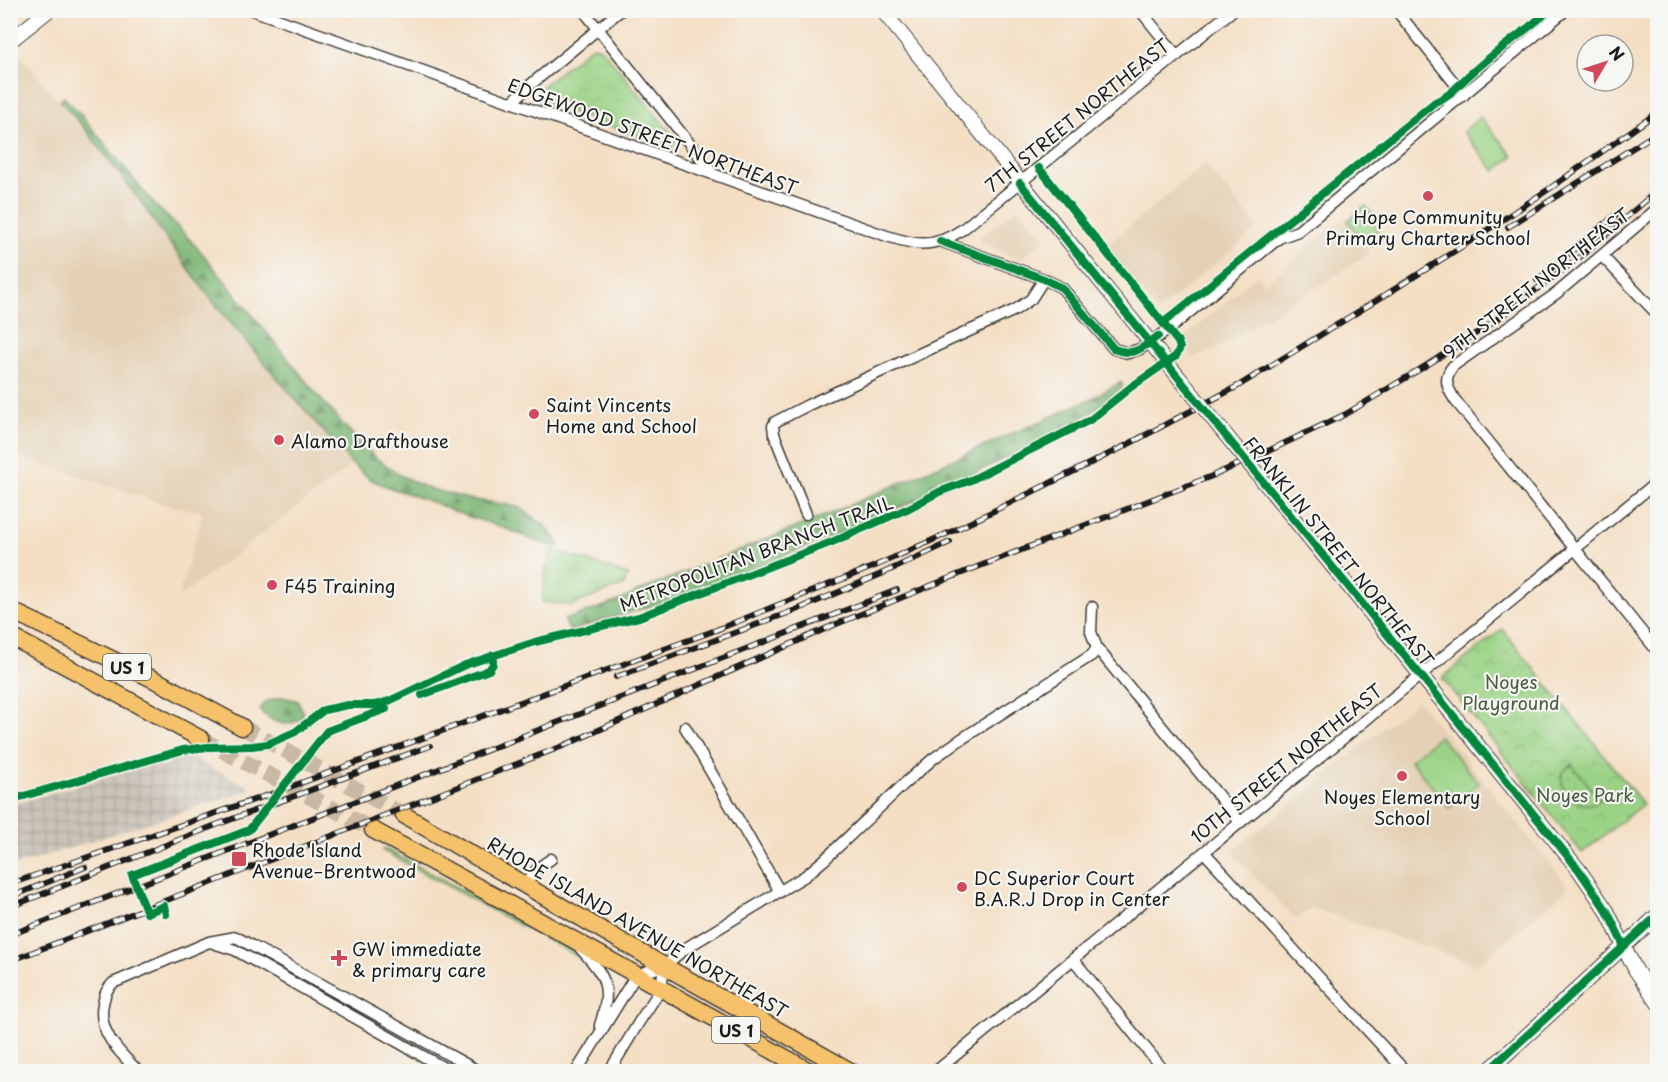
<svg xmlns="http://www.w3.org/2000/svg" width="1668" height="1082" viewBox="0 0 1668 1082" font-family="'Playpen Sans',sans-serif">
<style>
.built{fill:#e4d0b4}
.industrial{fill:url(#industrial-grid)}
.grass{fill:#9bd386;stroke:#5c7851;stroke-width:1.5}
.forest{fill:url(#forest-firs);stroke:#4c6848;stroke-width:1.5}
.park{fill:url(#park-crowns);stroke:#5c7851;stroke-width:1.5}
.garden{fill:url(#garden-dots);stroke:#5c7851;stroke-width:1.5}
.lines{fill:none;stroke-linecap:round;stroke-linejoin:round}
.primary-tunnel{stroke:#c9b8a3;stroke-width:16;stroke-dasharray:16 8;stroke-linecap:butt}
.minor-casing{stroke:#3c3935;stroke-width:13}
.tertiary-casing{stroke:#3c3935;stroke-width:16}
.primary-casing{stroke:#3c3935;stroke-width:19}
.minor{stroke:#fff;stroke-width:10}
.tertiary{stroke:#fff;stroke-width:14}
.primary{stroke:#f5c16b;stroke-width:16}
.rail-casing{stroke:#1c1c1c;stroke-width:6}
.rail{stroke:#f6f6f2;stroke-width:4;stroke-dasharray:11;stroke-linecap:butt}
.tertiary-bridge-casing{stroke:#3c3935;stroke-width:16;stroke-linecap:butt}
.tertiary-bridge{stroke:#fff;stroke-width:14}
.cycleway-casing{stroke:#f6f6f2;stroke-width:11}
.cycleway{stroke:#00873e;stroke-width:8}
.poi-dot{fill:#d1495b;stroke:#f6f6f2;stroke-width:2}
.labels{text-anchor:middle;dominant-baseline:central;stroke-width:4.5;stroke-linejoin:round;paint-order:stroke}
.shield{fill:#f6f6f2;stroke:#5d5d5c;stroke-width:1.5}
.shield-label{font-size:16px;font-weight:bold;fill:#1c1c1c}
.street-label{font-size:18px;fill:#1c1c1c;stroke:#f6f6f2}
.poi-label{font-size:18px;fill:#1c1c1c;stroke:#f6f6f2;text-anchor:start}
.park-label{font-size:18px;fill:#485c41;stroke:#f6f6f2}
</style>
<defs>
<pattern id="industrial-grid" width="8" height="8" patternUnits="userSpaceOnUse" patternTransform="scale(1.5)"><rect width="8" height="8" fill="#cbc3b8"/><path d="M0 4h8M4 0v8" fill="none" stroke="#aea79e"/></pattern>
<pattern id="forest-firs" width="22" height="20" patternUnits="userSpaceOnUse" patternTransform="scale(1.5)"><rect width="22" height="20" fill="#7cb573"/><path d="M5 1l3.5 6h-7zM16 11l3.5 6h-7z" fill="#65925e"/></pattern>
<pattern id="park-crowns" width="20" height="18" patternUnits="userSpaceOnUse" patternTransform="scale(1.5)"><rect width="20" height="18" fill="#9bd386"/><path d="M2 6a3 3 0 1 1 6 0M12 15a3 3 0 1 1 6 0" fill="none" stroke="#85b573"/></pattern>
<pattern id="garden-dots" width="8" height="8" patternUnits="userSpaceOnUse" patternTransform="scale(1.5)"><rect width="8" height="8" fill="#9bd386"/><path d="M2 2h.1M6 6h.1" fill="none" stroke="#85b573" stroke-width="1.8" stroke-linecap="round"/></pattern>
</defs>
<rect width="100%" height="100%" fill="#f6f6f2"/>
<filter id="ink" filterUnits="userSpaceOnUse"><feTurbulence type="fractalNoise" baseFrequency=".0167" numOctaves="2"/><feDisplacementMap in="SourceGraphic" scale="12" xChannelSelector="R" yChannelSelector="G"/><feConvolveMatrix kernelMatrix="1 2 1 2 8 2 1 2 1" color-interpolation-filters="sRGB"/></filter>
<filter id="wash" filterUnits="userSpaceOnUse"><feTurbulence type="fractalNoise" baseFrequency=".008" numOctaves="4" result="noise"/><feDisplacementMap in="SourceGraphic" scale="24" xChannelSelector="R" yChannelSelector="G"/><feGaussianBlur stdDeviation="1.35" result="paint"/><feColorMatrix in="noise" values="0 0 0 0 0 0 0 0 0 0 0 0 0 0 0 0 0 1.4 0 .05"/><feComposite in="paint" operator="in"/></filter>
<g filter="url(#wash)">
<rect width="100%" height="100%" fill="#f4dfc5"/>
<!-- built -->
<path class="built" d="M22,57l333,406 -177,135 25,-86 -41,-8 -151,-51 -1,-386z
M1205,164l53,64 -100,83 -53,-64z
M1018,207l27,32 -25,21 -41,-18 2,-5z
M1342,219l29,33 -74,48 -84,50 -21,7 -7,-8 -3,-10 75,-64 7,9z
M1418,700l151,187 -92,78 -165,-57 -16,12 -65,-68z"/>
<!-- industrial -->
<path class="industrial" d="M185,754l68,35 -242,78v-62z"/>
<!-- grass -->
<path class="grass" d="M1480,117l33,39 -18,15 -32,-39z
M1439,736l40,47 -30,25 -39,-48z
M384,848l195,105 -1,4 -195,-106z"/>
<!-- forest -->
<path class="forest" d="M64,97l17,18 73,89 25,24 23,25 121,149 31,34 22,22 24,17 24,12 44,12 41,6 11,3 23,16 14,16 3,6 -2,1 -23,-6 -28,-12 -55,-18 -14,-7 -50,-17 -18,-8 -17,-14 -71,-81 -68,-81 -54,-73 -19,-28 -57,-74 -24,-27z
M1121,382l2,5 -40,32 -108,54 -37,15 -23,13 -172,72 -82,31 -21,5 -70,22 -6,-11 58,-20 15,-8 204,-83 250,-110z
M283,697l15,4 7,16c-5,2 -13,7 -19,7 -8,0 -22,-7 -26,-14 3,-10 14,-11 23,-13z"/>
<!-- park -->
<path class="park" d="M595,46l7,3 72,88 1,6 -3,3 -4,1 -129,-47 -1,-7 2,-5 51,-41z
M1366,206l11,14 -4,3 6,8 -15,11 -17,-21z
M553,550l10,3 65,22 -4,10 -52,20 -30,-3 3,-29z
M1502,629l141,175 -61,49 -140,-175z"/>
<!-- garden -->
<path class="garden" d="M1572,765l29,35c-27,18 -55,-24 -29,-35z"/>
</g>
<g filter="url(#ink)">
<g class="lines">
<!-- primary-tunnel -->
<path class="primary-tunnel" d="M242,727l162,88
M201,739l172,91"/>
<!-- minor casing -->
<g class="minor-casing">
<path id="minor" d="M252,10l629,224c32,11 52,16 82,-5l270,-219
M583,10l103,129 27,35
M1140,10l37,46
M1396,10l68,85
M511,103l18,-17 92,-76
M1658,208l-101,85 -104,73c-10,12 -6,22 2,34l203,252
M940,241l104,38 18,9 52,61 14,4 12,-4 28,-19 111,-92 19,-7 268,-221
M1602,256l56,59
M806,514l-32,-80 -1,-8 2,-4 33,-17 207,-95 16,-11 13,-20
M1092,607l-1,25 6,16 143,174
M685,727l95,165
M1204,852l202,220
M525,885l13,-17 13,-9
M210,942l25,8 216,122
M580,948c25,28 33,38 20,77
M1073,959l92,113
M139,1072c-19,-19 -42,-40 -36,-68 2,-10 3,-14 10,-21l96,-41 27,-5 244,135
M576,1072l60,-97 28,-9 22,-18 119,-72 19,-16 80,-76 30,-26 26,-18 132,-85 5,-7
M609,1072l30,-50 22,-33 3,-23
M935,1072l723,-591"/>
</g>
<!-- tertiary casing -->
<g class="tertiary-casing">
<path id="tertiary" d="M882,10l220,273
M10,41l39,-31
M1264,482l315,388 28,41 28,58 23,34
M1487,1072l171,-157"/>
</g>
<!-- primary casing -->
<g class="primary-casing">
<path id="primary" d="M10,610l153,74 79,43
M10,636l191,103
M404,815l260,151 188,106
M373,830l138,75 300,167"/>
</g>
<!-- minor -->
<use href="#minor" class="minor"/>
<!-- tertiary -->
<use href="#tertiary" class="tertiary"/>
<!-- primary -->
<use href="#primary" class="primary"/>
<!-- rail casing -->
<g class="rail-casing">
<path id="rail" d="M1508,227l150,-95
M1537,280l81,-67
M616,677l185,-69 78,-33 71,-33
M10,884l261,-90 445,-164 159,-64 80,-36 166,-82 117,-62 152,-94 82,-52 80,-53 106,-75
M13,896l72,-29
M10,907l206,-82 214,-79
M10,935l411,-159 476,-186
M10,961l553,-215 271,-121 133,-54 245,-95 54,-24 80,-38 81,-49 65,-42 89,-67 77,-66"/>
</g>
<!-- rail -->
<use href="#rail" class="rail"/>
<!-- tertiary-bridge casing -->
<g class="tertiary-bridge-casing">
<path id="tertiary-bridge" d="M1102,283l162,199"/>
</g>
<!-- tertiary-bridge -->
<use href="#tertiary-bridge" class="tertiary-bridge"/>
<!-- cycleway casing -->
<g class="cycleway-casing">
<path id="cycleway" d="M1020,183l559,687 28,41 17,35
M940,241l104,38 18,9 52,61c21,8 28,-1 44,-13
M1163,323l272,-221c17,-6 26,-21 40,-32 24,-21 50,-39 75,-60
M422,695l67,-25 4,-6v-9
M10,800l173,-50 25,-3 44,-1 16,-2 27,-12 29,-22 24,-5h26l15,-4 76,-36 70,-23 104,-25 193,-75 77,-34 30,-16 32,-12 119,-60 41,-33 45,-31 4,-8 -2,-6 -139,-174
M166,914l-2,-8 -17,7 -15,-38 117,-45 78,-99 59,-22
M1487,1072l171,-157"/>
</g>
<!-- cycleway -->
<use href="#cycleway" class="cycleway"/>
</g>
</g>
<!-- markers -->
<g class="poi-dot">
<circle cx="1428" cy="196" r="6"/>
<circle cx="534" cy="414" r="6"/>
<circle cx="279" cy="440" r="6"/>
<circle cx="272" cy="585" r="6"/>
<circle cx="1402" cy="776" r="6"/>
<rect x="231" y="851" width="16" height="16" rx="3"/>
<circle cx="962" cy="887" r="6"/>
<path d="M336 949h6v6h6v6h-6v6h-6v-6h-6v-6h6z"/>
</g>
<g class="labels">
<!-- shield labels -->
<g class="shield">
<rect x="103" y="654" width="48" height="26" rx="4.5"/>
<rect x="712" y="1017" width="48" height="26" rx="4.5"/>
</g>
<g class="shield-label">
<text x="127" y="667">US 1</text>
<text x="736" y="1030">US 1</text>
</g>
<!-- street labels -->
<g class="street-label">
<text transform="translate(1077 115) rotate(-39)">7TH STREET NORTHEAST</text>
<text transform="translate(653 136) rotate(20)">EDGEWOOD STREET NORTHEAST</text>
<text transform="translate(1536 283) rotate(-38)">9TH STREET NORTHEAST</text>
<text transform="translate(1339 551) rotate(51)">FRANKLIN STREET NORTHEAST</text>
<text transform="translate(756 553) rotate(-21)">METROPOLITAN BRANCH TRAIL</text>
<text transform="translate(1286 763) rotate(-39)">10TH STREET NORTHEAST</text>
<text transform="translate(638 927) rotate(30)">RHODE ISLAND AVENUE NORTHEAST</text>
</g>
<!-- poi labels -->
<g class="poi-label">
<text x="1428" y="216" text-anchor="middle">Hope Community<tspan x="1428" dy="21">Primary Charter School</tspan></text>
<text x="546" y="404">Saint Vincents<tspan x="546" dy="21">Home and School</tspan></text>
<text x="291" y="440">Alamo Drafthouse</text>
<text x="284" y="585">F45 Training</text>
<text x="1402" y="796" text-anchor="middle">Noyes Elementary<tspan x="1402" dy="21">School</tspan></text>
<text x="252" y="849">Rhode Island<tspan x="252" dy="21">Avenue–Brentwood</tspan></text>
<text x="974" y="877">DC Superior Court<tspan x="974" dy="21">B.A.R.J Drop in Center</tspan></text>
<text x="352" y="948">GW immediate<tspan x="352" dy="21">&amp; primary care</tspan></text>
</g>
<!-- park labels -->
<g class="park-label">
<text x="1511" y="681">Noyes<tspan x="1511" dy="21">Playground</tspan></text>
<text x="1585" y="794">Noyes Park</text>
</g>
</g>
<!-- margin -->
<rect width="1668" height="1082" fill="none" stroke="#f6f6f2" stroke-width="36"/>
<!-- north arrow -->
<g transform="translate(1605 63) rotate(51)"><circle r="28" fill="#f6f6f2" stroke="#9f9f9c" stroke-width="1.5"/>
<path d="M0-4.5L10 22L0 15L-10 22Z" fill="#d1495b"/>
<text y="-9" font-size="16" font-weight="bold" text-anchor="middle" fill="#1c1c1c">N</text>
</g>
</svg>
